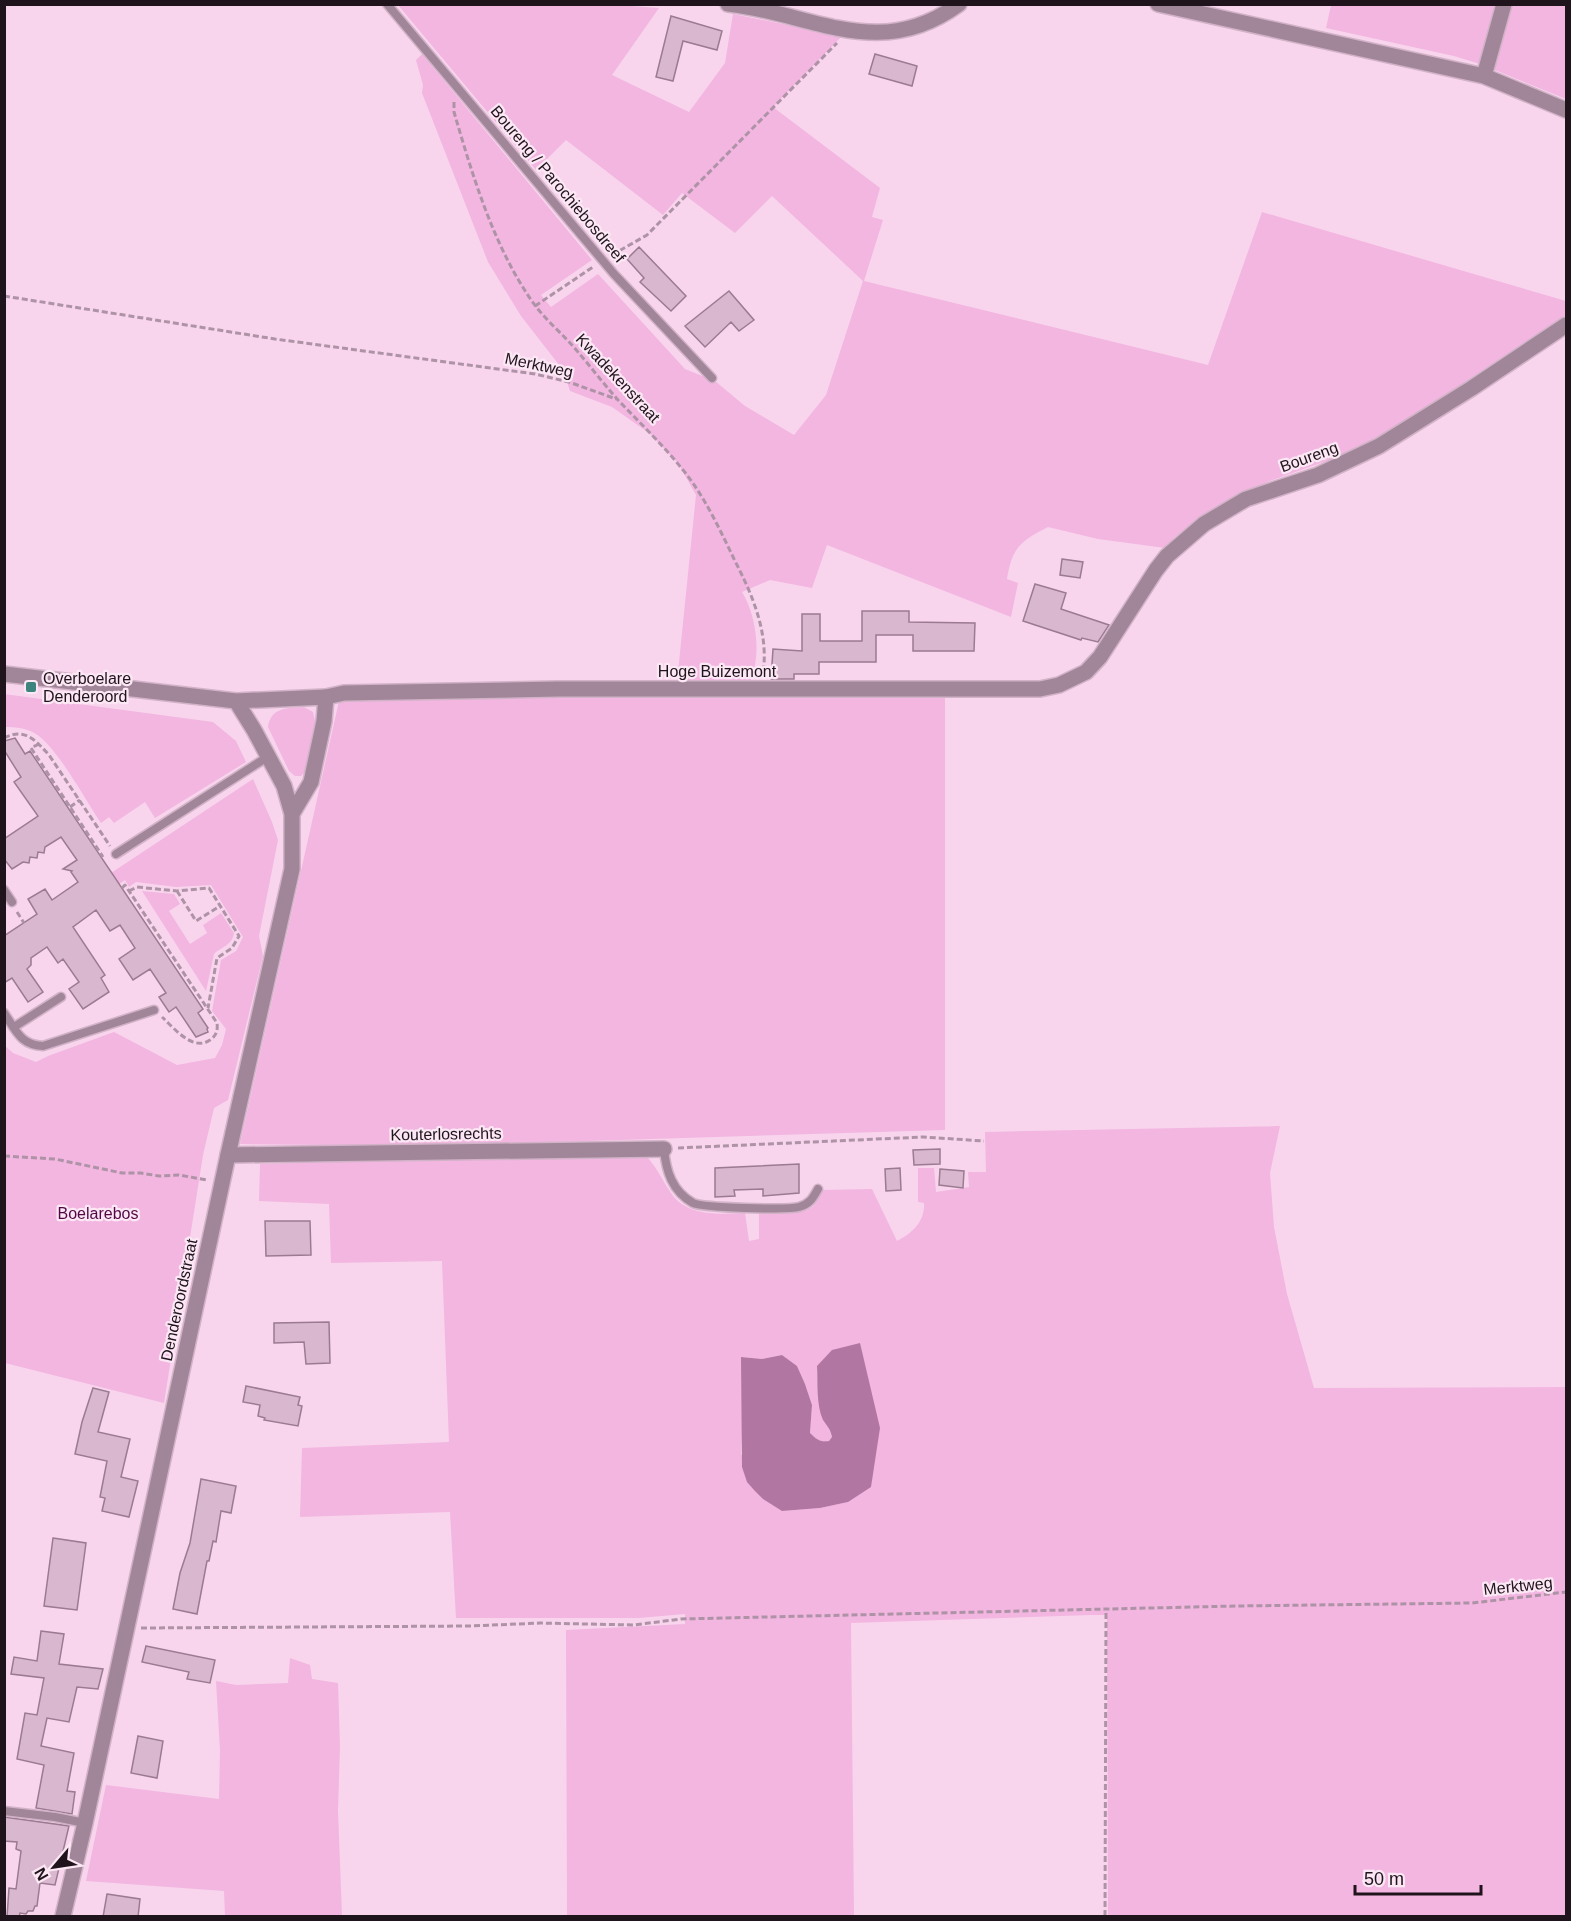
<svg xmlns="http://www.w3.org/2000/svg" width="1571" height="1921" viewBox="0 0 1571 1921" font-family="Arial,sans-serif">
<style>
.green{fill:#f2b6e1;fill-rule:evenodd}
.water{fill:#b176a1}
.building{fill:#d9b7cf;stroke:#9b7b91;stroke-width:1.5}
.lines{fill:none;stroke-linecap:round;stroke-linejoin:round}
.service-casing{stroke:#d1b2c7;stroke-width:11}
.minor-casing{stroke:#d1b2c7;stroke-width:18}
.tertiary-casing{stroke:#d1b2c7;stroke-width:18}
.path{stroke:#ae93a6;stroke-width:3;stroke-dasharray:6 3;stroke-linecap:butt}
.service{stroke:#a18598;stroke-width:8}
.minor{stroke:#a18598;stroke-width:15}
.tertiary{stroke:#a18598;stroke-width:15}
.poi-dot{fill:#3d847e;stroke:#fce7f5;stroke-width:2}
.labels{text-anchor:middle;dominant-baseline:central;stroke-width:4.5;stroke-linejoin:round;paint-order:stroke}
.street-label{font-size:16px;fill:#1f131c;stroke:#fce7f5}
.poi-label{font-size:16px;fill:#1f131c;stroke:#fce7f5;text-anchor:start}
.park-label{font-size:16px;fill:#530845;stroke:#fce7f5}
</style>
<rect width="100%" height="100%" fill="#f8d5ed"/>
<!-- green -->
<path class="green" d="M605,4l54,4 -47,67 77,37 36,-49 8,-49 109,22 -69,71 107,81 -8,29 11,3 -19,61 344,84 54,-153 304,89v14l-145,96 -51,30 -38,18 -62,22 -40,18 -25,15 -30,23 -10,11 -67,-9 -50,-12c-27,14 -36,20 -41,52l11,4 -7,34 -184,-72 -15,43 -42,-8 -28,12c15,24 20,66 7,92l-72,-2 19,-187 -18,-32 -29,-30 -37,-26 -42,-16 -7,-21 -42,-54 -33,-54 -66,-169 1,-8 -7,-25 6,-6 170,206 -51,35 10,12 47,-33 87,95 30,12 30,25 49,29 32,-40 37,-114 -91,-85 -37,37 -53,-40 -19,22 -97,-75 -30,30 -138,-165z
M1331,5h235v94l-86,-35 -26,-8 -128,-28z
M4,694l209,28 23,19 10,21 -91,56 -10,-16 -31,21 -5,-6 -8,6c-15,-22 -44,-76 -65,-89 -9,-6 -20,-7 -31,-7z
M723,694h87l135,4v432l-522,16 -183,-2 99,-443z
M304,707l9,5 2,9 -10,51 -4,4h-6l-6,-5 -21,-44c3,-20 19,-19 36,-20z
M253,779l19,43 6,18 -19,96 4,20 -35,144 -14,8 -11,47 -39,248 -159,-40 -1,-318 9,8 23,9 12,-6 66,-24 63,33 38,-7 7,-13 4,-16 -14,-18 9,-51 15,-9 7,-14 -32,-52 -35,2 -40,-5 -7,5 -4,-7 -6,4 -8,-11z
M142,891l32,3 6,10 -11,7 21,33 17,-11 -4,-8 18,-12 13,20c-2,13 -12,13 -20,21l-8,37z
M1280,1126l-10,47 4,54 13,67 27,94 252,-1v529h-458l-1,-301h-16l-240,8 3,293h-287l-1,-286 119,-6v-10l-46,4h-183l-6,-106 -150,5 2,-69 147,-6 -7,-181 -111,2 -2,-59 -70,-3 1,-37 384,-10c12,11 18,26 27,39 16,24 49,21 74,20l4,28 10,-2v-27c15,0 40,4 53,-5 5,-4 7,-12 9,-17l51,-1 25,52c16,-8 28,-20 27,-38l-6,-1v-34h16l2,24 33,-5 -1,-15h18l-1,-40zM782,1355l15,11 8,18 7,21 -2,29c7,6 10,8 19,7l3,-4 -13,-36 -2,-35 31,136 -28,6 -38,3 -41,-57 2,-44 -1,-53 20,2z
M290,1658l20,7 2,14 26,4 2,64 -2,63 4,106h-117l-1,-25 -138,-10 20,-96 113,14 1,-48 -4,-70 20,4 52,-2z"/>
<!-- water -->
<path class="water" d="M860,1343l20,85 -9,59 -23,15 -28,6 -38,3 -19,-12 -9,-9 -7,-8 -5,-15 -1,-110 21,2 20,-4 15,11 8,18 7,21 -2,28c7,7 10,9 19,8l3,-4c-2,-9 -5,-11 -9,-17 -7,-15 -5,-38 -6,-54l15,-16z"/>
<!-- building -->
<path class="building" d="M671,16l51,15 -5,19 -34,-9 -10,40 -17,-4z
M875,54l42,12 -5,20 -43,-12z
M639,247l47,49 -15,15 -31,-29 4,-4 -17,-19z
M729,291l25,29 -15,11 -8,-9 -26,25 -20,-21z
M1062,559l21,3 -3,16 -20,-3z
M1035,584l31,9 -5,16 48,16 -11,17 -16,-4 -1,2 -58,-19z
M862,611h47v11l66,1 -1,28h-61v-16h-37v27h-57v12h-25v5h-23l2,-30 29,2v-37h18v27h42z
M15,738l10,16 5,-3 173,258 -5,4 10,15 -1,1 1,3 -12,5 -20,-30 -7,5 -10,-15 7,-4 -16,-24 -17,11 -14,-21 16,-11 -15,-23 -10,6 -14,-21 -23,17 32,48 -4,3 8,14 -26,17 -14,-20 10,-7 -16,-23 -5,4 -11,-16 -16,11v7l-4,4 16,23 -15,10 -16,-24 -8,5v-47l33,-22 -9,-15 17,-10 7,11 26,-18 -7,-10 1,-1 -9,-2 14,-9 -16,-23 -16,10 -1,6 -6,-1 -1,6 -7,-1 -1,6 -6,-1 -11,7 -8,-10v-20l34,-23 -24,-34 7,-5 -17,-27v-9z
M940,1149v15l-26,1 -1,-15z
M799,1164v29l-36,3v-7l-29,1 1,6 -20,1v-29z
M900,1168l1,22 -15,1 -1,-22z
M940,1169l24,2 -1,17 -24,-3z
M265,1221h45l1,34 -45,1z
M329,1322l1,41 -24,1 -2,-22 -30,1v-20z
M246,1386l54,11 -2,8 4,1 -4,20 -34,-6 1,-2 -7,-2 2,-11 -17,-3z
M93,1388l16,4 -11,40 32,7 -9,38 17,4 -9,36 -27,-6 3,-13 -5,-1 7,-36 -32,-7 7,-32z
M201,1479l35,7 -5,27 -10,-2 -5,31 -3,-1 -4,20h-2l-10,53 -24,-5 7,-36 10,-30z
M53,1538l33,5 -9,67 -33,-4z
M41,1631l23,3 -5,30 44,5 -5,20 -21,-2 -8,35 -22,-4 -6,28 33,7 -7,38 8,1 -3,22 -36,-6 8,-43 -27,-6 8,-46 12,2 7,-37 -33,-4 3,-17 23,4z
M146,1646l69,14 -5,23 -23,-4 2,-7 -47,-10z
M138,1736l25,5 -6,37 -26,-5z
M4,1817l65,9 -14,59 -15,-2 -3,23h-2l-2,5h-5l-2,3 -6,-1 -1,4h-12l2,-29 7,1 5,-38 -5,-2 1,-7 -13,-1z
M107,1894l33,5 -2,18h-35z"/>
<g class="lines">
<!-- service casing -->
<g class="service-casing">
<path id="service" d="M387,4l227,270 98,104
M116,854l153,-98
M4,890l8,12
M4,1013c12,17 16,32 39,33l111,-36
M14,1027l47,-30
M664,1149c2,22 8,42 29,54 10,5 95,7 106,4 11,-3 14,-9 19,-18
M4,1811l51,6 30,6"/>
</g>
<!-- minor casing -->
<g class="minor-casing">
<path id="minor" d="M728,4c84,9 151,59 231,0
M1158,4l326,72 82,34
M1484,76l20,-72
M326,697l18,-4 214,-4h482l19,-4 27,-13 14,-15 56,-87 11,-14 37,-32 42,-25 72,-24 61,-29 93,-58 94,-63
M228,1155l436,-6"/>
</g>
<!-- tertiary casing -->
<g class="tertiary-casing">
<path id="tertiary" d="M4,674l232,27 90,-4 -2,24 -13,61 -19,32
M63,1916l22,-93 143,-668 64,-286v-55l-8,-28 -30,-56 -18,-29"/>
</g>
<!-- path -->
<path class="path" d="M454,102v10c19,65 40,136 80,192 11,15 25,27 37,40 16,18 31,38 47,56 22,23 45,45 65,70 22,27 37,60 52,91 18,35 34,73 28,112
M612,255l35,-20 190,-192
M4,296l271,43 260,35 34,8 47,17
M535,306l58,-39
M4,738c21,-11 32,3 45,17l61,91
M39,744l-8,4 72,109
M70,807l10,-7
M122,888l3,-3 92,138c1,8 -1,13 -7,17 -17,12 -36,-12 -48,-23
M129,891l8,-4 40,4 32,-3 30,48 -7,12 -15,10 -9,50
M177,891l19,30 24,-15
M17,912l7,11
M678,1148l245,-11 61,4
M4,1156l51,3 67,14h19l18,3 20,-1 28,5
M141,1628l330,-2 69,-3 93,2 48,-6 555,-13 236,-3 94,-11
M1105,1916l1,-307"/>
<!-- service -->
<use href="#service" class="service"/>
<!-- minor -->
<use href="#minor" class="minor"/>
<!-- tertiary -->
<use href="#tertiary" class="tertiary"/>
</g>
<!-- markers -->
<rect class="poi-dot" x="25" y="681" width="12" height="12" rx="3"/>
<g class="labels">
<!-- street labels -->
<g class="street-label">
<text transform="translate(558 184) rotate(50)">Boureng / Parochiebosdreef</text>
<text transform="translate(539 365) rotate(12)">Merktweg</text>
<text transform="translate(618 378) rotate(47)">Kwadekenstraat</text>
<text transform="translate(1309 457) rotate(-20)">Boureng</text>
<text x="717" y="671">Hoge Buizemont</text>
<text transform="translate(446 1134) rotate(-1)">Kouterlosrechts</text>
<text transform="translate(179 1300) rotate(-78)">Denderoordstraat</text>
<text transform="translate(1518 1586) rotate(-6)">Merktweg</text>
</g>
<!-- poi labels -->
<g class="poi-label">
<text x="43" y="678">Overboelare<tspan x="43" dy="18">Denderoord</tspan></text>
</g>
<!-- park labels -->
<g class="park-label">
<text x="98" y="1213">Boelarebos</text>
</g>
</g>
<!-- border -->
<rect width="1571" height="1921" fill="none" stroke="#1f131c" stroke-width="12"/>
<!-- north arrow -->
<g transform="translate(54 1867) rotate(241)" stroke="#fce7f5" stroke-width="4.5" paint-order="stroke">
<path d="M0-4.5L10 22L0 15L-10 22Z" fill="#1f131c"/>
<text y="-9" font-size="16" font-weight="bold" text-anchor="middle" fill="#1f131c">N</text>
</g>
<!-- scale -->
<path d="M1355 1885v9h126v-9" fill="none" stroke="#1f131c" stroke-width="3"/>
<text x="1364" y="1885" font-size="18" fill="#1f131c" stroke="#fce7f5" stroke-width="4.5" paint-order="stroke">50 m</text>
</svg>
